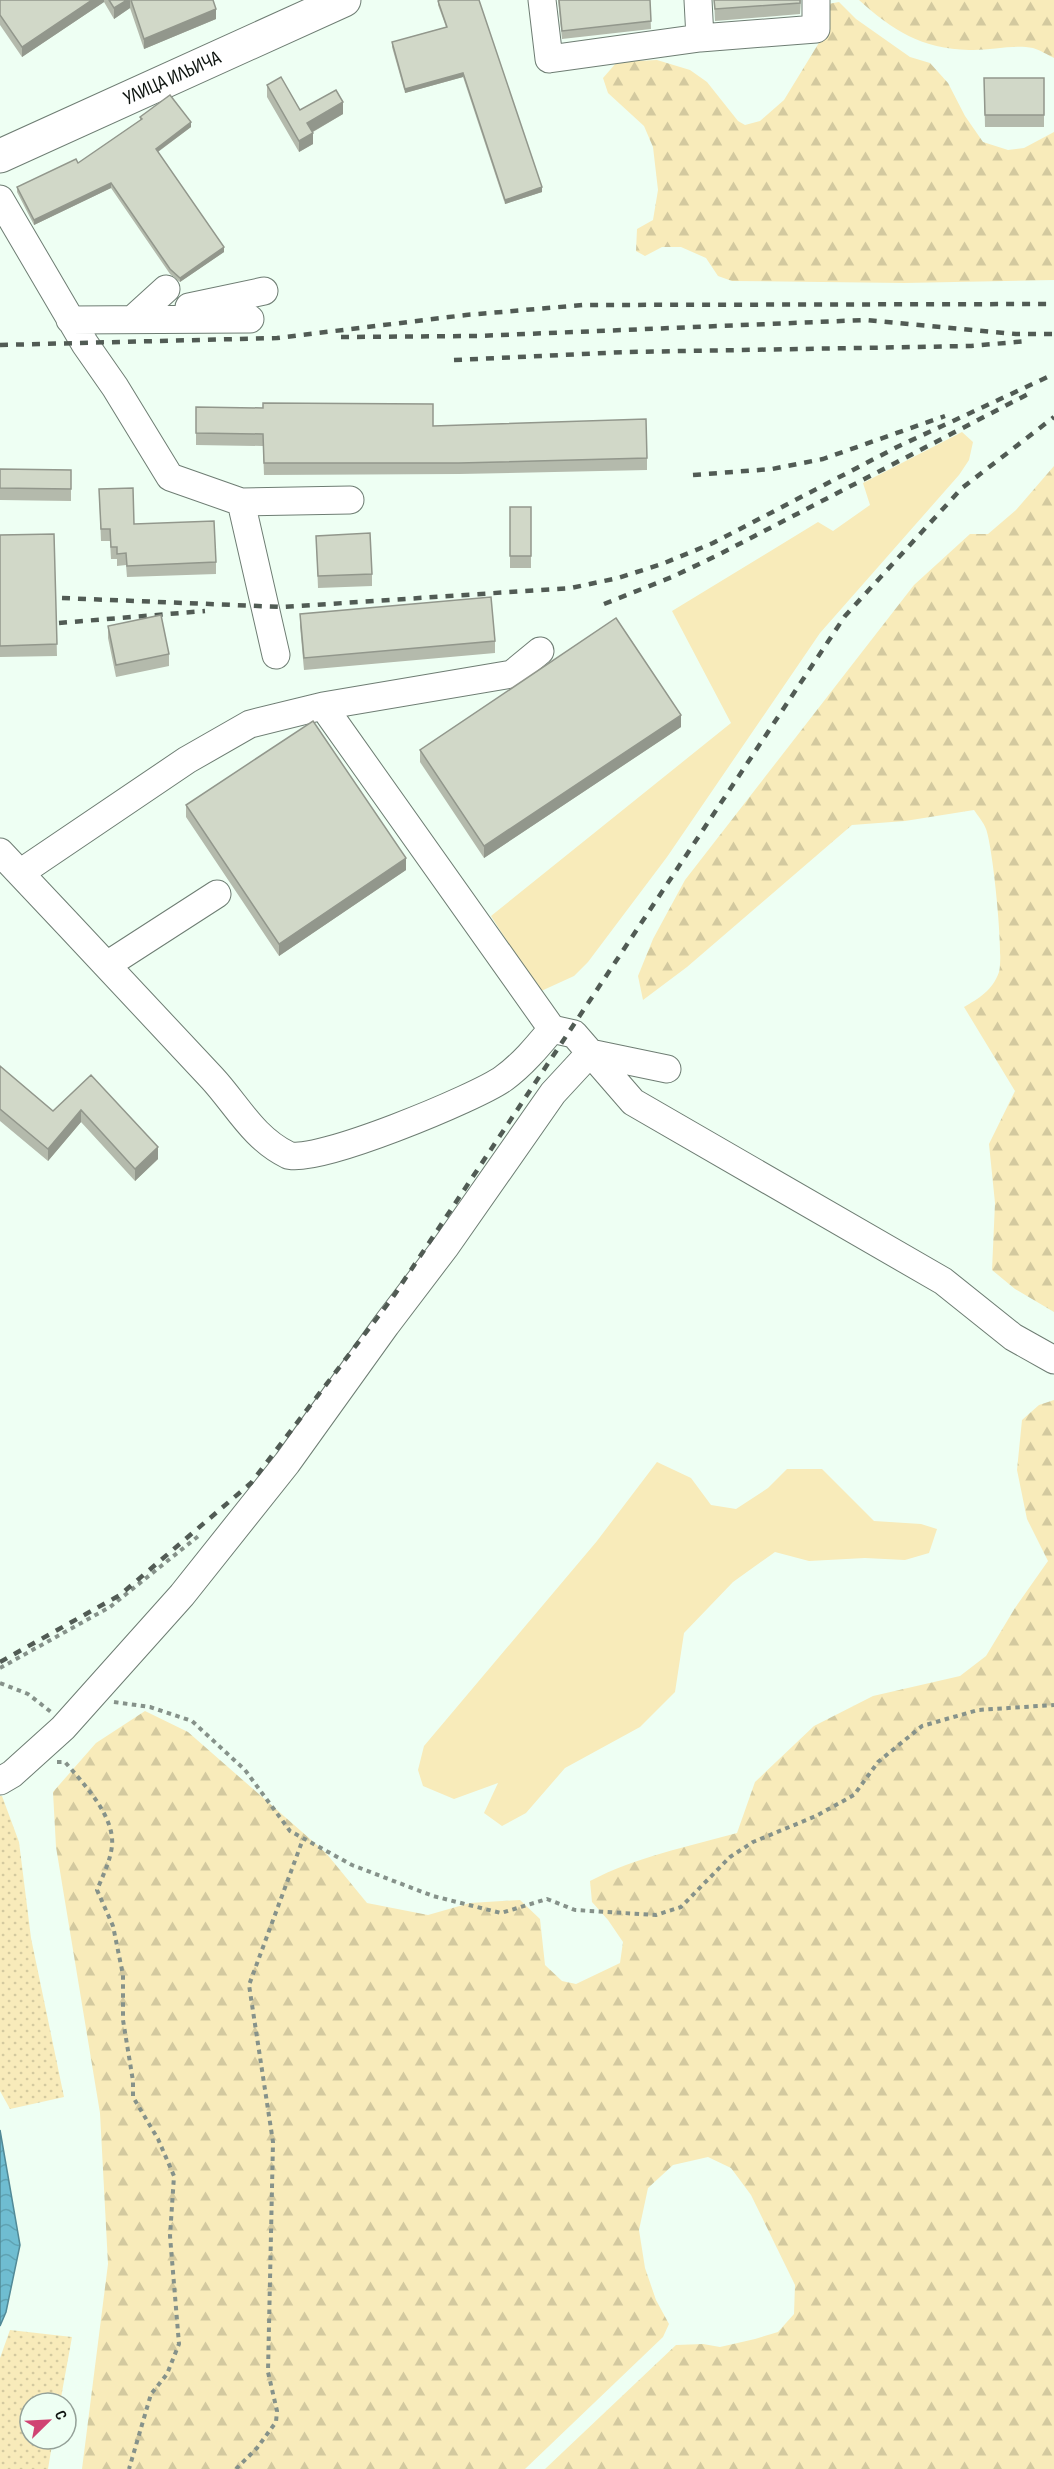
<svg xmlns="http://www.w3.org/2000/svg" width="1054" height="2469" viewBox="0 0 1054 2469" font-family="'Sofia Sans Condensed',sans-serif">
<style>
.grass{fill:#f8ebba}
.forest{fill:url(#forest-firs)}
.garden{fill:url(#garden-dots)}
.water{fill:url(#water-waves);stroke:#528a97;stroke-width:1.5}
.lines{fill:none;stroke-linecap:round;stroke-linejoin:round}
.minor-casing{stroke:#6e7d73;stroke-width:29}
.major-casing{stroke:#6e7d73;stroke-width:35}
.path{stroke:#86928a;stroke-width:4;stroke-dasharray:4.5 4.5;stroke-linecap:butt}
.minor{stroke:#fff;stroke-width:27}
.major{stroke:#fff;stroke-width:33}
.rail{stroke:#515b54;stroke-width:4.5;stroke-dasharray:8 8;stroke-linecap:butt}
.wall{fill:#b4baac}
.shaded-wall{fill:#92978c}
.building{fill:#d1d8c8;stroke:#92978c;stroke-width:1.5}
.labels{text-anchor:middle;dominant-baseline:central;stroke-width:4.5;stroke-linejoin:round;paint-order:stroke}
.street-label{font-size:20px;fill:#0d130f;stroke:#eefff3}
</style>
<defs>
<pattern id="forest-firs" width="22" height="20" patternUnits="userSpaceOnUse" patternTransform="scale(1.5)"><rect width="22" height="20" fill="#f8ebba"/><path d="M5 1l3.5 6h-7zM16 11l3.5 6h-7z" fill="#d3c99f"/></pattern>
<pattern id="garden-dots" width="8" height="8" patternUnits="userSpaceOnUse" patternTransform="scale(1.5)"><rect width="8" height="8" fill="#f8ebba"/><path d="M2 2h.1M6 6h.1" fill="none" stroke="#d3c99f" stroke-width="1.8" stroke-linecap="round"/></pattern>
<pattern id="water-waves" width="16" height="10" patternUnits="userSpaceOnUse" patternTransform="scale(1.5)"><rect width="16" height="10" fill="#6fbdd1"/><path d="M0 5q4-4 8 0t8 0" fill="none" stroke="#5fa2b2"/></pattern>
</defs>
<rect width="100%" height="100%" fill="#eefff3"/>
<!-- grass -->
<path class="grass" d="M962,432l11,10 -4,18 -10,15 -139,158 -153,224 -79,105 -14,14 -35,16 -48,-76 240,-193 -59,-112 146,-89 15,9 37,-26 -7,-22z
M657,1462l34,16 20,27 25,4 32,-21 19,-19h35l52,52 47,3 16,5 -8,24 -24,7 -40,-2 -56,3 -34,-9 -42,30 -49,51 -9,59 -35,35 -75,41 -39,45 -24,13 -18,-13 14,-30 -44,16 -31,-13 -5,-16 6,-24 173,-205z"/>
<!-- forest -->
<path class="forest" d="M859,0h195v58c-6,-3 -14,-8 -21,-10 -21,-4 -43,3 -64,2 -47,-1 -77,-20 -110,-50z
M839,2l17,17 54,38 20,6 18,20 17,33 18,26 25,8 16,-2 30,-16v148l-150,3 -172,-2 -14,-5 -12,-18 -25,-11h-19l-17,9 -9,-5 1,-22 16,-9 5,-30 -5,-43 -9,-21 -36,-33 -5,-15 14,-16 40,-2 33,10 17,12 31,39 7,4 15,-4 24,-21 33,-54 7,-12 4,-30z
M1054,466v846l-39,-23 -23,-19 3,-67 -6,-59 26,-53 -51,-84c14,-8 29,-17 35,-35 5,-16 -6,-125 -13,-143 -2,-6 -8,-13 -12,-19l-69,11 -53,4 -165,142 -44,33 -5,-24 15,-37 32,-59 229,-295 56,-51h18l28,-24z
M1054,1400v1069h-509l131,-124 27,-1 17,3 35,-8 23,-7 16,-18 1,-29 -44,-90 -20,-27 -23,-11 -35,8 -25,23 -9,42 6,38 11,32 13,24 -6,13 -138,132h-443l26,-205 -8,-151 -44,-266 -3,-55 43,-49 49,-32 43,21 138,121 41,50 61,12 42,-12 50,-3 20,19 5,46 17,16 14,3 44,-21 3,-21 -15,-22 -16,-18 -2,-21c46,-24 97,-34 147,-48l18,-51 59,-56 59,-30 87,-20 26,-20 29,-48 33,-47 -21,-42 -10,-49 5,-50 17,-15z"/>
<!-- garden -->
<path class="garden" d="M0,1796h2l17,46 12,96 33,159 -54,12 -10,-18z
M10,2330l62,7 -12,66h-30v36h23l-5,30h-48v-111z"/>
<!-- water -->
<path class="water" d="M0,2130l20,115 -14,67 -6,14z"/>
<g class="lines">
<!-- minor casing -->
<g class="minor-casing">
<path id="minor" d="M542,0l7,59 151,-21 116,-9v-29
M698,0l2,38
M0,199l85,145 30,43 55,90 71,25 109,-2
M189,307l75,-16
M133,319l33,-30
M70,320l180,-1
M241,502l35,153
M323,706l229,323
M0,852c71,75 141,150 212,226 25,27 41,60 76,77 24,11 191,-58 216,-77 18,-13 33,-31 48,-49l22,5 59,68 310,179 70,56 41,23
M20,873l167,-113 63,-36 73,-18 189,-32 28,-23
M107,965l110,-71
M0,1781l12,-7 51,-46 119,-133 105,-132 99,-138 60,-79 107,-153 37,-40 77,16"/>
</g>
<!-- major casing -->
<g class="major-casing">
<g id="major">
<path id="s1" d="M0,156l344,-156"/>
</g>
</g>
<!-- path -->
<path class="path" d="M0,1668l110,-61 91,-73
M0,1683l28,11 23,18
M114,1702l36,5 42,14 53,49 45,61 62,34 81,31 68,17 46,-14 28,11 81,5 25,-8 49,-50 23,-15 63,-26 38,-21 24,-33 44,-36 56,-16 76,-5
M57,1762h8c18,21 50,54 47,84 -2,16 -9,29 -15,44l16,36 10,49v45l10,61v16l25,42 16,37 -4,60 9,108 -12,30 -16,20 -22,75
M236,2469l21,-21 19,-26 1,-11 -9,-39 5,-230 -24,-157 54,-146"/>
<!-- minor -->
<use href="#minor" class="minor"/>
<!-- major -->
<use href="#major" class="major"/>
<!-- rail -->
<path class="rail" d="M341,337l136,-1 388,-16 151,14h38
M0,345l277,-7 189,-23 117,-10 471,-1
M454,360l173,-8 344,-6 56,-5
M693,475l79,-6 51,-10 122,-43
M62,598l221,9 288,-19 47,-10 44,-14 51,-21 184,-96 157,-73
M604,604l68,-27 46,-22 312,-162
M59,623l146,-12
M0,1662l120,-67 131,-112 142,-186 452,-681 117,-128 92,-71"/>
</g>
<!-- wall -->
<path class="wall" d="M0,0h213l3,19 -72,30 -14,-41 -16,11 -10,-17 -82,55 -22,-32z
M558,0h92l1,29 -89,10z
M714,0h87l-1,14 -85,7z
M438,1l104,191 -37,12 -42,-127 -58,16 -13,-46v-5l54,-15 -8,-22z
M984,78h60v49h-59z
M267,85l33,25 43,4 -30,18v12l-14,8 -32,-55z
M140,117l51,10 -33,25 66,100 -44,30 -10,-8 -59,-86 -77,37 -17,-33v-5l61,-24 62,-43z
M196,407l237,19 214,32v12l-188,4 -195,1 -1,-29 -67,-1z
M0,469l71,1v31l-71,-1z
M99,489l35,35 82,38v12l-89,3 -1,-12 -9,1v-7h-6l-1,-18h-9z
M510,507h21v61h-21z
M54,534l3,122 -57,1v-122z
M316,536l56,38v12l-54,2z
M300,614l195,27v12l-191,17 -4,-44z
M108,626l61,28v12l-53,11 -8,-39z
M681,727l-197,131 -64,-96v-12z
M186,805l220,65 -127,86 -93,-139z
M0,1066l53,45 38,-36 67,84 -23,22 -54,-59 -33,39 -48,-40z"/>
<!-- shaded-wall -->
<path class="shaded-wall" d="M92,0h12v2l-82,55v-10z
M127,0h3v8l-16,11v-11z
M216,9v10l-72,30v-10z
M463,73v4l-58,16v-4z
M343,102v12l-36,21v-12z
M191,122v5l-35,26v-4z
M313,133v11l-14,8v-11z
M111,183v5l-77,37v-5z
M542,187v5l-37,12v-4z
M224,247v5l-44,30v-4z
M681,715v12l-197,131v-12z
M406,858v12l-127,86v-12z
M81,1110v12l-33,39v-12z
M158,1147v12l-23,22v-12z"/>
<!-- building -->
<path class="building" d="M0,0h92l-70,47 -22,-32z
M109,0h18l-13,8z
M131,0h82l3,9 -72,30z
M440,0h39l63,187 -37,13 -42,-127 -58,16 -13,-47 55,-15 -9,-26z
M559,0h91l1,21 -89,10z
M714,0h86v3l-85,6z
M281,77l19,33 36,-20 7,12 -36,21 6,10 -14,8 -32,-56z
M984,78h60v37h-59z
M170,95l21,27 -35,27 68,98 -44,31 -10,-9 -59,-86 -77,37 -17,-33 59,-28 2,4 64,-44 -2,-2z
M263,403l170,1v22l213,-7 1,39 -188,5h-195l-1,-29 -67,-1v-26l67,1z
M0,469l71,1v19l-71,-1z
M133,488l1,36 80,-3 2,41 -89,4 -1,-13 -9,1v-7h-6l-1,-18h-9l-2,-40z
M510,507h21v49h-21z
M370,533l2,41 -54,2 -2,-40z
M54,534l3,110 -57,2v-111z
M491,597l4,44 -191,17 -4,-44z
M161,615l8,39 -53,11 -8,-39z
M616,618l65,97 -197,131 -64,-96z
M313,721l93,137 -127,86 -93,-139z
M0,1066l53,45 38,-36 67,72 -23,22 -54,-59 -33,39 -48,-40z"/>
<g class="labels">
<!-- street labels -->
<g class="street-label">
<text stroke="none"><textPath href="#s1" startOffset="189">УЛИЦА ИЛЬИЧА</textPath></text>
</g>
</g>
<!-- north arrow -->
<g transform="translate(48 2421) rotate(66)"><circle r="28" fill="#eefff3" stroke="#94a198" stroke-width="1.5"/>
<path d="M0-4.5L10 22L0 15L-10 22Z" fill="#d04372"/>
<text y="-9" font-size="16" font-weight="bold" text-anchor="middle" fill="#0d130f">С</text>
</g>
</svg>
